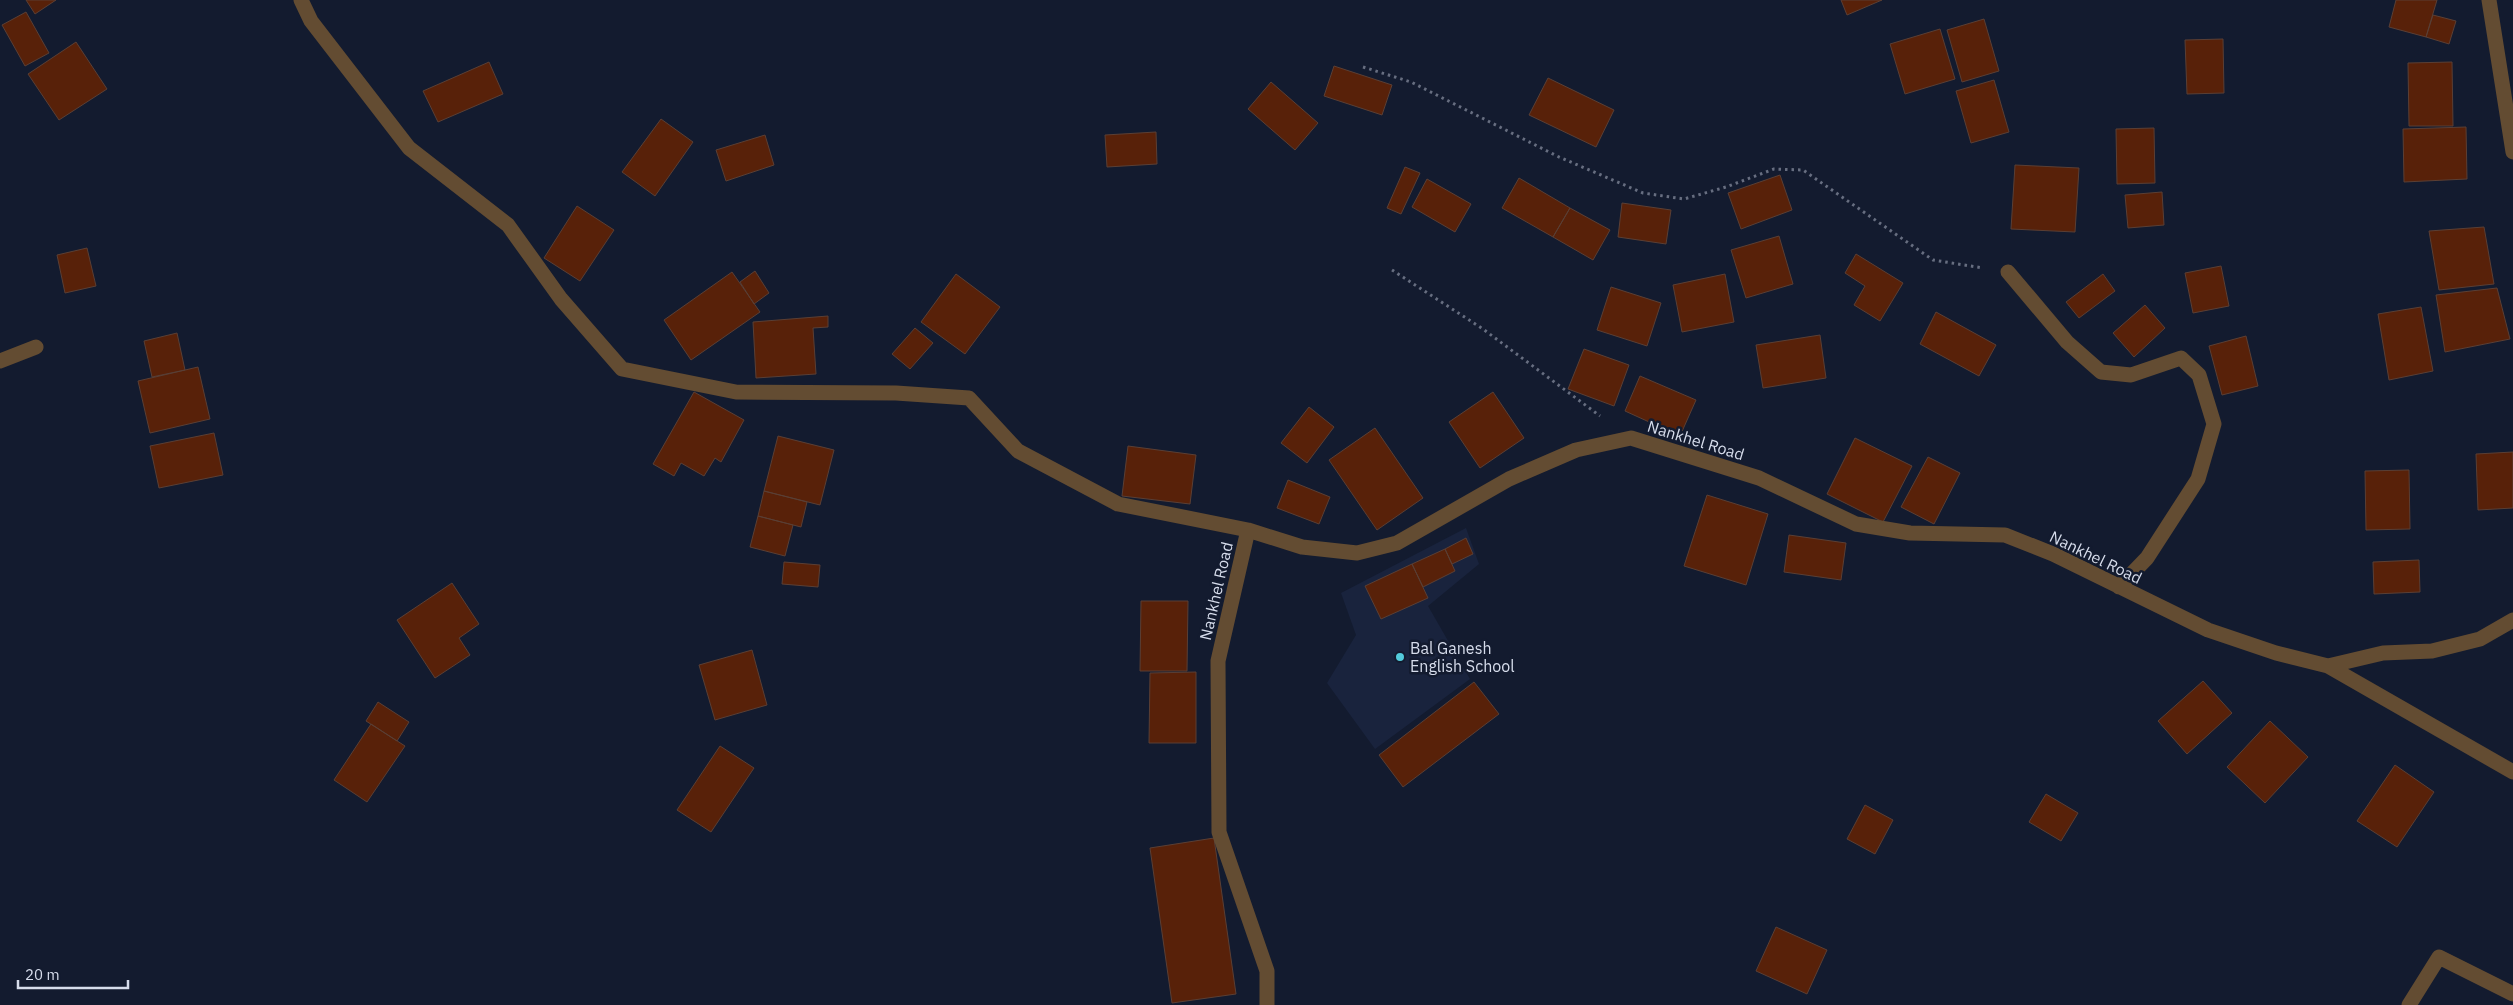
<svg xmlns="http://www.w3.org/2000/svg" width="2513" height="1005" viewBox="0 0 2513 1005" font-family="'IBM Plex Sans',sans-serif">
<style>
.built{fill:#19233d}
.building{fill:#582109;stroke:#5a3f35}
.lines{fill:none;stroke-linecap:round;stroke-linejoin:round}
.path{stroke:#676e80;stroke-width:3;stroke-dasharray:2.5 4;stroke-linecap:butt}
.street{stroke:#634c32;stroke-width:15}
.poi-dot{fill:#53cbdc;stroke:#131b2f;stroke-width:2}
.labels{text-anchor:middle;dominant-baseline:central;stroke-width:5;stroke-linejoin:round;paint-order:stroke}
.street-label{font-size:16px;fill:#d6dceb;stroke:#131b2f}
.poi-label{font-size:16px;fill:#d6dceb;stroke:#131b2f;text-anchor:start}
</style>
<rect width="100%" height="100%" fill="#131b2f"/>
<!-- built -->
<path class="built" d="M1466,528l13,36 -51,42 42,73 -95,70 -48,-66 29,-48 -15,-42z"/>
<!-- building -->
<path class="building" d="M26,0h30l-21,14z
M1841,0h41l-35,15z
M2396,0h41l-11,37 -37,-10z
M26,12l23,41 -24,13 -23,-41z
M2433,15l23,6 -7,23 -23,-7z
M1984,19l15,52 -37,11 -15,-52z
M1940,29l15,50 -50,15 -15,-50z
M2223,39l1,54 -37,1 -2,-54z
M76,42l31,47 -48,31 -31,-46z
M489,62l14,32 -65,28 -15,-31z
M2452,62l1,64h-44l-1,-63z
M1334,66l58,19 -10,30 -58,-19z
M1548,78l66,32 -18,37 -67,-32z
M1994,80l15,52 -38,11 -15,-52z
M1271,82l47,41 -23,27 -47,-41z
M661,119l32,23 -38,54 -33,-24z
M2466,127l1,52 -63,3 -1,-53z
M2154,128l1,55 -38,1 -1,-55z
M1156,132l1,32 -50,3 -2,-32z
M765,135l9,30 -48,16 -10,-31z
M2015,165l64,3 -4,64 -64,-3z
M1405,167l15,6 -19,41 -14,-6z
M1780,175l12,35 -51,19 -13,-36z
M1519,178l51,30 -17,29 -51,-29z
M1427,179l44,25 -16,28 -43,-25z
M2162,192l2,33 -36,3 -3,-33z
M1622,203l49,7 -5,34 -48,-7z
M577,206l37,24 -34,51 -36,-23z
M1570,208l40,22 -17,30 -40,-23z
M2484,227l10,57 -55,6 -10,-59z
M1779,236l14,48 -47,14 -15,-48z
M87,248l9,38 -31,7 -8,-38z
M1856,254l47,29 -23,38 -26,-16 11,-19 -20,-13z
M2221,266l8,40 -36,7 -8,-40z
M755,271l14,22 -15,11 -14,-22z
M732,272l28,40 -69,48 -27,-40z
M956,274l44,33 -35,47 -44,-32z
M1725,274l9,48 -52,10 -9,-47z
M2103,274l12,17 -36,27 -13,-16z
M1611,287l50,16 -14,43 -50,-16z
M2497,288l13,51 -65,13 -9,-57z
M2145,305l20,23 -31,29 -21,-24z
M2421,307l12,64 -44,9 -11,-66z
M1936,312l60,33 -17,31 -59,-32z
M828,316v11l-15,1 3,46 -60,4 -3,-56z
M915,328l18,15 -23,26 -18,-15z
M177,333l8,37 -33,7 -8,-36z
M1820,335l6,43 -63,10 -7,-43z
M2246,336l12,50 -36,9 -13,-49z
M1584,349l45,16 -15,41 -46,-17z
M198,367l12,52 -60,14 -12,-52z
M1640,376l56,24 -16,36 -55,-25z
M694,392l50,28 -23,42 -6,-4 -11,18 -23,-13 -7,13 -21,-12z
M1493,392l31,46 -44,30 -31,-46z
M1309,407l25,20 -27,36 -26,-20z
M1375,428l48,70 -46,32 -48,-70z
M214,433l9,42 -64,13 -9,-42z
M778,436l56,14 -14,55 -56,-14z
M1855,438l57,28 -29,56 -56,-28z
M1128,446l68,9 -6,49 -68,-8z
M2513,452v56l-35,2 -2,-56z
M1928,457l32,16 -26,51 -33,-17z
M2409,470l1,59 -44,1 -1,-59z
M1288,480l42,17 -11,27 -42,-16z
M764,491l43,11 -6,25 -43,-11z
M1707,495l61,19 -22,71 -62,-19z
M758,516l35,9 -8,31 -35,-9z
M1789,535l57,8 -5,37 -57,-8z
M1466,538l7,16 -21,10 -7,-15z
M1445,549l10,22 -32,16 -11,-23z
M2419,560l1,32 -46,2 -1,-32z
M784,562l36,3 -2,22 -36,-3z
M1412,564l16,34 -47,21 -16,-33z
M452,583l27,41 -20,14 11,17 -35,23 -38,-58z
M1141,601h47l-1,70h-47z
M752,650l15,55 -52,15 -16,-55z
M1196,672v71h-47l1,-70z
M2203,681l29,32 -45,41 -29,-33z
M1474,682l25,32 -96,73 -24,-32z
M378,702l31,20 -12,19 -31,-20z
M2270,721l38,36 -43,46 -38,-36z
M371,724l34,22 -38,56 -33,-22z
M720,746l34,22 -43,64 -34,-22z
M2395,765l39,27 -37,55 -40,-26z
M2046,794l32,19 -17,28 -32,-19z
M1865,805l28,15 -18,34 -28,-15z
M1214,838l22,156 -64,9 -22,-155z
M1776,927l51,23 -20,44 -51,-23z"/>
<g class="lines">
<!-- path -->
<path class="path" d="M1363,67l48,15 148,75 84,36 41,6 42,-12 48,-18 29,1 130,90 50,8
M1392,270l91,59 117,87"/>
<!-- street -->
<path class="street" d="M301,0l10,21 98,127 99,77 53,74 61,70 114,23 160,1 73,5 49,53 100,53 130,26
M2489,0l24,152
M2008,272l59,70 34,30 30,3 50,-17 18,17 15,49 -16,55 -51,79 -28,29
M0,361l36,-14
M2328,666l185,106
M1267,1005v-34l-48,-139 -1,-171 30,-131 54,17 55,6 40,-10 112,-64 67,-29 55,-12 128,40 97,46 54,9 95,2 48,19 155,76 68,23 52,13 55,-13 49,-2 48,-12 33,-19
M2409,1005l30,-48 74,37"/>
</g>
<!-- markers -->
<circle class="poi-dot" cx="1400" cy="657" r="5"/>
<g class="labels">
<!-- street labels -->
<g class="street-label">
<text transform="translate(1696 440) rotate(17)">Nankhel Road</text>
<text transform="translate(2096 557) rotate(26)">Nankhel Road</text>
<text transform="translate(1216 591) rotate(-77)">Nankhel Road</text>
</g>
<!-- poi labels -->
<g class="poi-label">
<text x="1410" y="648">Bal Ganesh<tspan x="1410" dy="18">English School</tspan></text>
</g>
</g>
<!-- scale -->
<path d="M18 980v8h110v-8" fill="none" stroke="#d6dceb" stroke-width="2.5"/>
<text x="25" y="980" font-size="15" fill="#d6dceb" stroke="#131b2f" stroke-width="4" paint-order="stroke">20 m</text>
</svg>
